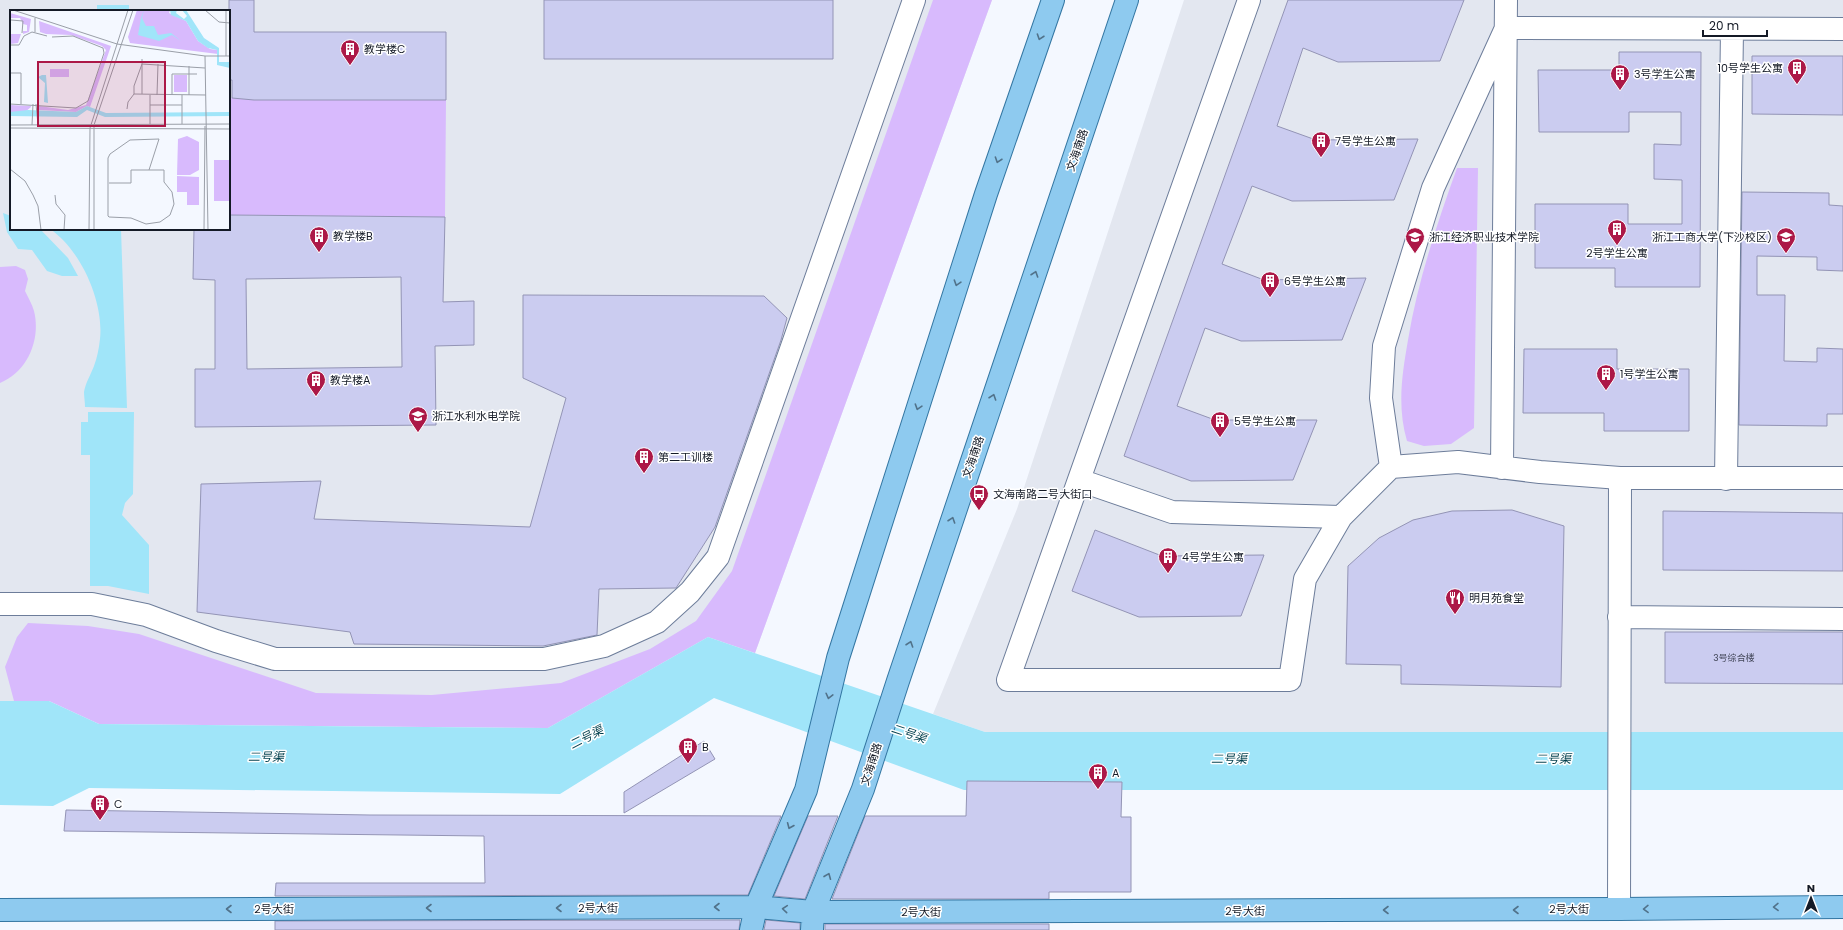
<svg xmlns="http://www.w3.org/2000/svg" width="1843" height="930" viewBox="0 0 1843 930" font-family="Poppins,'Noto Sans SC',sans-serif">
<style>
.built{fill:#e3e7f0;fill-rule:evenodd}
.green{fill:#d8bafd}
.water{fill:#a0e5f9}
.building{fill:#cbccf0;stroke:#9394b5;fill-rule:evenodd}
.lines{fill:none;stroke-linecap:round;stroke-linejoin:round}
.minor-casing{stroke:#6d7d9a;stroke-width:24}
.major-casing{stroke:#3376a2;stroke-width:24}
.minor{stroke:#fff;stroke-width:22}
.major{stroke:#8ecaef;stroke-width:22}
.oneway{stroke:#51728a}
.labels{text-anchor:middle;dominant-baseline:central;stroke-width:3;stroke-linejoin:round;paint-order:stroke}
.number-label{font-size:9px;fill:#424658}
.poi-label{font-size:11px;fill:#141a26;stroke:#fff;text-anchor:start}
.street-label{font-size:11px;fill:#141a26;stroke:#fff}
.water-label{font-size:12px;font-style:italic;fill:#003f4d;stroke:#fff}
.inset-road{fill:none;stroke:#9a9fa8;stroke-width:1}
.view{fill:#ac1847;fill-opacity:0.15;stroke:#ac1847;stroke-width:2}
.inset-edge{fill:none;stroke:#141a26;stroke-width:2}
</style>
<rect width="100%" height="100%" fill="#f4f8ff"/>
<!-- built -->
<path class="built" d="M0,0h992l-237,653 -47,-16 -160,91 -499,-27h-49zM11,11h218v218h-218z
M1184,0h659v732h-858l-52,-18 84,-205z"/>
<!-- green -->
<path class="green" d="M933,0h59l-237,653 -47,-16 -160,91 -449,-4 -50,-23h-35l-9,-34 12,-30 11,-14 60,3 51,8 177,59 116,2 129,-12 89,-34 46,-28 36,-50z
M229,98l217,2 -1,117 -216,-2z
M1457,168h21l-4,260 -23,16 -27,2 -17,-5c-10,-35 -5,-66 1,-101 10,-60 29,-116 49,-172z
M16,266l9,4 3,9 -3,12c3,6 7,13 9,20 7,28 -6,61 -34,72v-116z"/>
<!-- water -->
<path class="water" d="M97,5h32v6h-32z
M3,213l8,3v13h29l28,29 10,18h-16l-15,-5 -15,-21 -14,-1 -11,-17z
M50,229h71l6,179 -42,-1c0,-5 -1,-10 -1,-15 1,-8 7,-18 10,-26 3,-8 5,-18 6,-27 4,-37 -19,-89 -50,-110z
M88,412h46l-1,82 -8,9 -3,12 27,30v49l-41,-8h-18v-131h-9v-33h7z
M708,637l277,95h858v58h-879l-250,-92 -154,96 -471,-6 -36,18 -53,-1v-104h49l50,23 449,4z"/>
<!-- building -->
<path class="building" d="M229,0h25v32h192v68h-192l-22,-2v-18h-3z
M544,0h289v59h-289z
M1288,0h176l-24,61 -102,1 -35,-14 -26,78 39,14 102,-1 -24,61 -102,1 -40,-15 -30,78 42,16 102,-2 -24,62 -101,1 -36,-13 -28,78 38,14h102l-24,60 -102,1 -67,-25z
M1619,52h82l-1,235h-85v-19h-80v-64h93v20h54v-44l-28,-1v-35l27,1v-33h-52v20h-90l-1,-62h81z
M1752,56h91v59l-91,-1z
M1742,192l87,1v12l14,1v65l-26,-1v-13l-60,-1v39h28l-1,66 33,1v-14l26,1v65h-16v12l-88,-1z
M229,215l216,2 -2,85 31,-1v44l-39,1 1,79 -241,2v-58h20v-89l-22,-1 1,-50h35zM401,277l1,90 -155,2 -1,-90z
M523,295l241,1 23,22 -6,22 -66,187 -39,61 -77,1 -2,46 -54,11 -189,-2 -4,-12 -153,-20 4,-128 120,-3 -7,38 216,8 36,-129 -43,-20z
M1524,349h93v20h72v62h-85v-18h-81z
M1512,510l52,16 -3,161 -160,-3v-19l-55,-1 2,-98 31,-28 34,-18 39,-9z
M1663,511l180,2v58l-180,-1z
M1095,530l67,26 102,-1 -23,61 -102,1 -67,-26z
M1665,632h178v52l-178,-1z
M704,741l11,18 -91,54v-21z
M967,781l155,1 -1,35h10v75h-82v7h-217l33,-83h101z
M66,810l304,5 411,1 -33,79 -473,1 1,-13h209l-1,-47 -420,-5z
M808,816h30l-33,83 -31,-3z
M740,920l-1,10h-464v-9z
M766,920l34,3v7h-36z
M825,924h224v6h-224z"/>
<g class="lines">
<!-- minor casing -->
<g class="minor-casing">
<path id="minor" d="M1249,0l-241,680h282l15,-101 36,-62 50,-50 67,-5 82,10 80,6h223
M1391,467l-10,-69 3,-52 49,-158 73,-160 337,1
M1502,468l4,-468
M1726,479l6,-450
M1079,480l93,32 169,5
M0,604h92l54,11 70,26 59,18h269l60,-13 53,-24 33,-30 28,-35 196,-557
M1619,617l224,2
M1619,909l1,-431"/>
</g>
<!-- major casing -->
<g class="major-casing">
<path id="major" d="M0,910l756,-3 57,5 806,-3 224,-2
M751,930l5,-23 50,-117 32,-132 148,-464 67,-194
M812,930l1,-18 50,-123 35,-108 229,-681"/>
</g>
<!-- minor -->
<use href="#minor" class="minor"/>
<!-- major -->
<use href="#major" class="major"/>
</g>
<!-- one-way arrows -->
<defs><path id="oneway-chevron" d="M-2-3.5L2.5 0L-2 3.5" fill="none" stroke-width="1.6" stroke-linecap="round" stroke-linejoin="round"/></defs>
<g class="oneway">
<use href="#oneway-chevron" transform="translate(1040 37) rotate(109)"/>
<use href="#oneway-chevron" transform="translate(998 160) rotate(109)"/>
<use href="#oneway-chevron" transform="translate(1035 274) rotate(-71)"/>
<use href="#oneway-chevron" transform="translate(957 283) rotate(108)"/>
<use href="#oneway-chevron" transform="translate(993 397) rotate(-71)"/>
<use href="#oneway-chevron" transform="translate(918 407) rotate(108)"/>
<use href="#oneway-chevron" transform="translate(952 520) rotate(-71)"/>
<use href="#oneway-chevron" transform="translate(910 644) rotate(-71)"/>
<use href="#oneway-chevron" transform="translate(829 696) rotate(104)"/>
<use href="#oneway-chevron" transform="translate(790 826) rotate(113)"/>
<use href="#oneway-chevron" transform="translate(828 876) rotate(-68)"/>
<use href="#oneway-chevron" transform="translate(717 907) rotate(180)"/>
<use href="#oneway-chevron" transform="translate(1776 907) rotate(179)"/>
<use href="#oneway-chevron" transform="translate(429 908) rotate(180)"/>
<use href="#oneway-chevron" transform="translate(559 908) rotate(180)"/>
<use href="#oneway-chevron" transform="translate(229 909) rotate(180)"/>
<use href="#oneway-chevron" transform="translate(785 909) rotate(-175)"/>
<use href="#oneway-chevron" transform="translate(1646 909) rotate(179)"/>
<use href="#oneway-chevron" transform="translate(1386 910) rotate(180)"/>
<use href="#oneway-chevron" transform="translate(1516 910) rotate(180)"/>
</g>
<!-- icons -->
<defs>
<g id="building-pin" transform="scale(1)"><path d="M0 17L-7.5 6A9.5 9.5 0 1 1 7.5 6Z" fill="#ac1847" stroke="#fff"/><path d="M-4-6H4V6H1V3H-1V6H-4ZM-2.5-4.3h1.7v1.8h-1.7ZM.8-4.3h1.7v1.8H.8ZM-2.5-1h1.7V.8h-1.7ZM.8-1h1.7V.8H.8Z" fill="#fff"/></g>
<g id="university-pin" transform="scale(1)"><path d="M0 17L-7.5 6A9.5 9.5 0 1 1 7.5 6Z" fill="#ac1847" stroke="#fff"/><path d="M0-5L7-2L0 1L-7-2ZM-4 1L0 2.5L4 1V4Q0 6-4 4Z" fill="#fff"/></g>
<g id="bus-pin" transform="scale(1)"><path d="M0 17L-7.5 6A9.5 9.5 0 1 1 7.5 6Z" fill="#ac1847" stroke="#fff"/><path d="M-5-6H5V4H4V6H2V4H-2V6H-4V4H-5ZM-3.5-4V0h7V-4ZM-3.5 1.2v1.5H-2V1.2ZM2 1.2v1.5H3.5V1.2Z" fill="#fff"/></g>
<g id="restaurant-pin" transform="scale(1)"><path d="M0 17L-7.5 6A9.5 9.5 0 1 1 7.5 6Z" fill="#ac1847" stroke="#fff"/><path d="M-5-6h1v4h1v-4h1v4h1v-4h1v5L-1.5 .5V6h-2V.5L-5-1ZM5-6V6H3V1.5H1.5Q1.5-4 5-6Z" fill="#fff"/></g>
</defs>
<g fill-rule="evenodd">
<use href="#building-pin" x="350" y="49"/>
<use href="#building-pin" x="1797" y="68"/>
<use href="#building-pin" x="1620" y="74"/>
<use href="#building-pin" x="1321" y="141"/>
<use href="#building-pin" x="1617" y="229"/>
<use href="#building-pin" x="319" y="236"/>
<use href="#university-pin" x="1415" y="237"/>
<use href="#university-pin" x="1786" y="237"/>
<use href="#building-pin" x="1270" y="281"/>
<use href="#building-pin" x="1606" y="374"/>
<use href="#building-pin" x="316" y="380"/>
<use href="#university-pin" x="418" y="416"/>
<use href="#building-pin" x="1220" y="421"/>
<use href="#building-pin" x="644" y="457"/>
<use href="#bus-pin" x="979" y="494"/>
<use href="#building-pin" x="1168" y="557"/>
<use href="#restaurant-pin" x="1455" y="598"/>
<use href="#building-pin" x="688" y="747"/>
<use href="#building-pin" x="1098" y="773"/>
<use href="#building-pin" x="100" y="804"/>
</g>
<g class="labels">
<!-- number labels -->
<g class="number-label">
<text x="1734" y="658">3号综合楼</text>
</g>
<!-- poi labels -->
<g class="poi-label">
<text x="364" y="49">教学楼C</text>
<text x="1783" y="68" text-anchor="end">10号学生公寓</text>
<text x="1634" y="74">3号学生公寓</text>
<text x="1335" y="141">7号学生公寓</text>
<text x="333" y="236">教学楼B</text>
<text x="1429" y="237">浙江经济职业技术学院</text>
<text x="1772" y="237" text-anchor="end">浙江工商大学(下沙校区)</text>
<text x="1617" y="253" text-anchor="middle">2号学生公寓</text>
<text x="1284" y="281">6号学生公寓</text>
<text x="1620" y="374">1号学生公寓</text>
<text x="330" y="380">教学楼A</text>
<text x="432" y="416">浙江水利水电学院</text>
<text x="1234" y="421">5号学生公寓</text>
<text x="658" y="457">第二工训楼</text>
<text x="993" y="494">文海南路二号大街口</text>
<text x="1182" y="557">4号学生公寓</text>
<text x="1469" y="598">明月苑食堂</text>
<text x="702" y="747">B</text>
<text x="1112" y="773">A</text>
<text x="114" y="804">C</text>
</g>
<!-- street labels -->
<g class="street-label">
<text transform="translate(1077 150) rotate(-71)">文海南路</text>
<text transform="translate(973 457) rotate(-71)">文海南路</text>
<text transform="translate(871 764) rotate(-72)">文海南路</text>
<text x="598" y="908">2号大街</text>
<text x="274" y="909">2号大街</text>
<text x="1569" y="909">2号大街</text>
<text x="1245" y="911">2号大街</text>
<text x="921" y="912">2号大街</text>
</g>
<!-- water labels -->
<g class="water-label">
<text transform="translate(909 733) rotate(18)">二号渠</text>
<text transform="translate(586 737) rotate(-27)">二号渠</text>
<text x="266" y="756">二号渠</text>
<text x="1229" y="758">二号渠</text>
<text x="1553" y="758">二号渠</text>
</g>
</g>
<!-- overview -->
<g transform="translate(10 10)">
<rect width="220" height="220" fill="#f4f8ff"/>
<path d="M127,0h33l-1,3 17,8 12,20 12,8 7,1 1,4 -88,-11 -2,-6zM0,3l21,6 -2,13 -6,2v-3h4v-6l-4,-1 -3,-6h-9zM29,11l72,25 -21,61 -3,-1 -11,6 -37,-2v-4l29,4 18,-5 20,-55 -4,-4 -31,-11 -25,-1 -6,-2zM0,24h11l-3,9 -8,1zM40,59h19v8h-19zM164,65h13v17h-13zM0,95l21,1v1l-6,5h-15zM177,126l12,6v28l-9,5h-13l1,-36zM204,150h16v41h-16zM167,166l22,1v28h-12v-13h-10z" fill="#d8bafd"/>
<path d="M134,0l-2,8 4,8h8l4,9 13,-2 10,8 -9,-6 -13,6 -21,-6 3,-17zM160,0h7l-1,3 8,6 3,-3 -5,-6h4l18,28 15,10v14h11v6l-13,-3v-15l-9,-2 -10,-7 -12,-20 -15,-6zM32,65h4l2,28 -4,-1 1,-19 -7,-6zM77,96l19,7 124,-1v4l-125,1 -18,-7 -10,7 -67,-1v-4l18,-2 48,2z" fill="#a0e5f9"/>
<path class="inset-road" d="M3,0l104,34 88,12h25M195,0l14,12 11,1M25,8v14M1,10l12,1 -1,12M0,35h9l5,-9 8,-4 15,4M195,46l3,174M216,46v-46M179,56v29M0,63h11v31M124,84v-8l8,-22 63,4M132,84v-35M147,85l1,-31M162,85v-21h25M172,85v29M0,94l66,4 12,-7 16,-48 -1,-5 -30,-12 -21,1M26,94l2,21M140,95h32M117,99l1,-7 6,-8 72,1M140,114v-29M0,115l220,-1M22,115l1,-21M0,118l220,1M0,159l15,12 8,14 5,11 3,24M99,173h22v-13h33v12l8,10 2,12 -4,11 -10,7 -14,2 -15,-6 -22,-1 -1,-1v-58l2,-4 20,-14 29,-1 -10,31M45,185l1,9 9,11 -1,15M79,220l1,-102 38,-118M84,220v-105l39,-115M194,220l1,-104"/>
<path class="view" d="M28,52h127v64h-127z"/>
<rect width="220" height="220" class="inset-edge"/>
</g>
<!-- north arrow -->
<g transform="translate(1811 898)" stroke="#ffffff" stroke-width="3" paint-order="stroke">
<path d="M0-3L7 15L0 10L-7 15Z" fill="#141a26"/>
<text y="-6" font-size="11" font-weight="bold" text-anchor="middle" fill="#141a26">N</text>
</g>
<!-- scale -->
<path d="M1703 30v6h64v-6" fill="none" stroke="#141a26" stroke-width="2"/>
<text x="1709" y="30" font-size="12" fill="#141a26" stroke="#ffffff" stroke-width="3" paint-order="stroke">20 m</text>
</svg>
